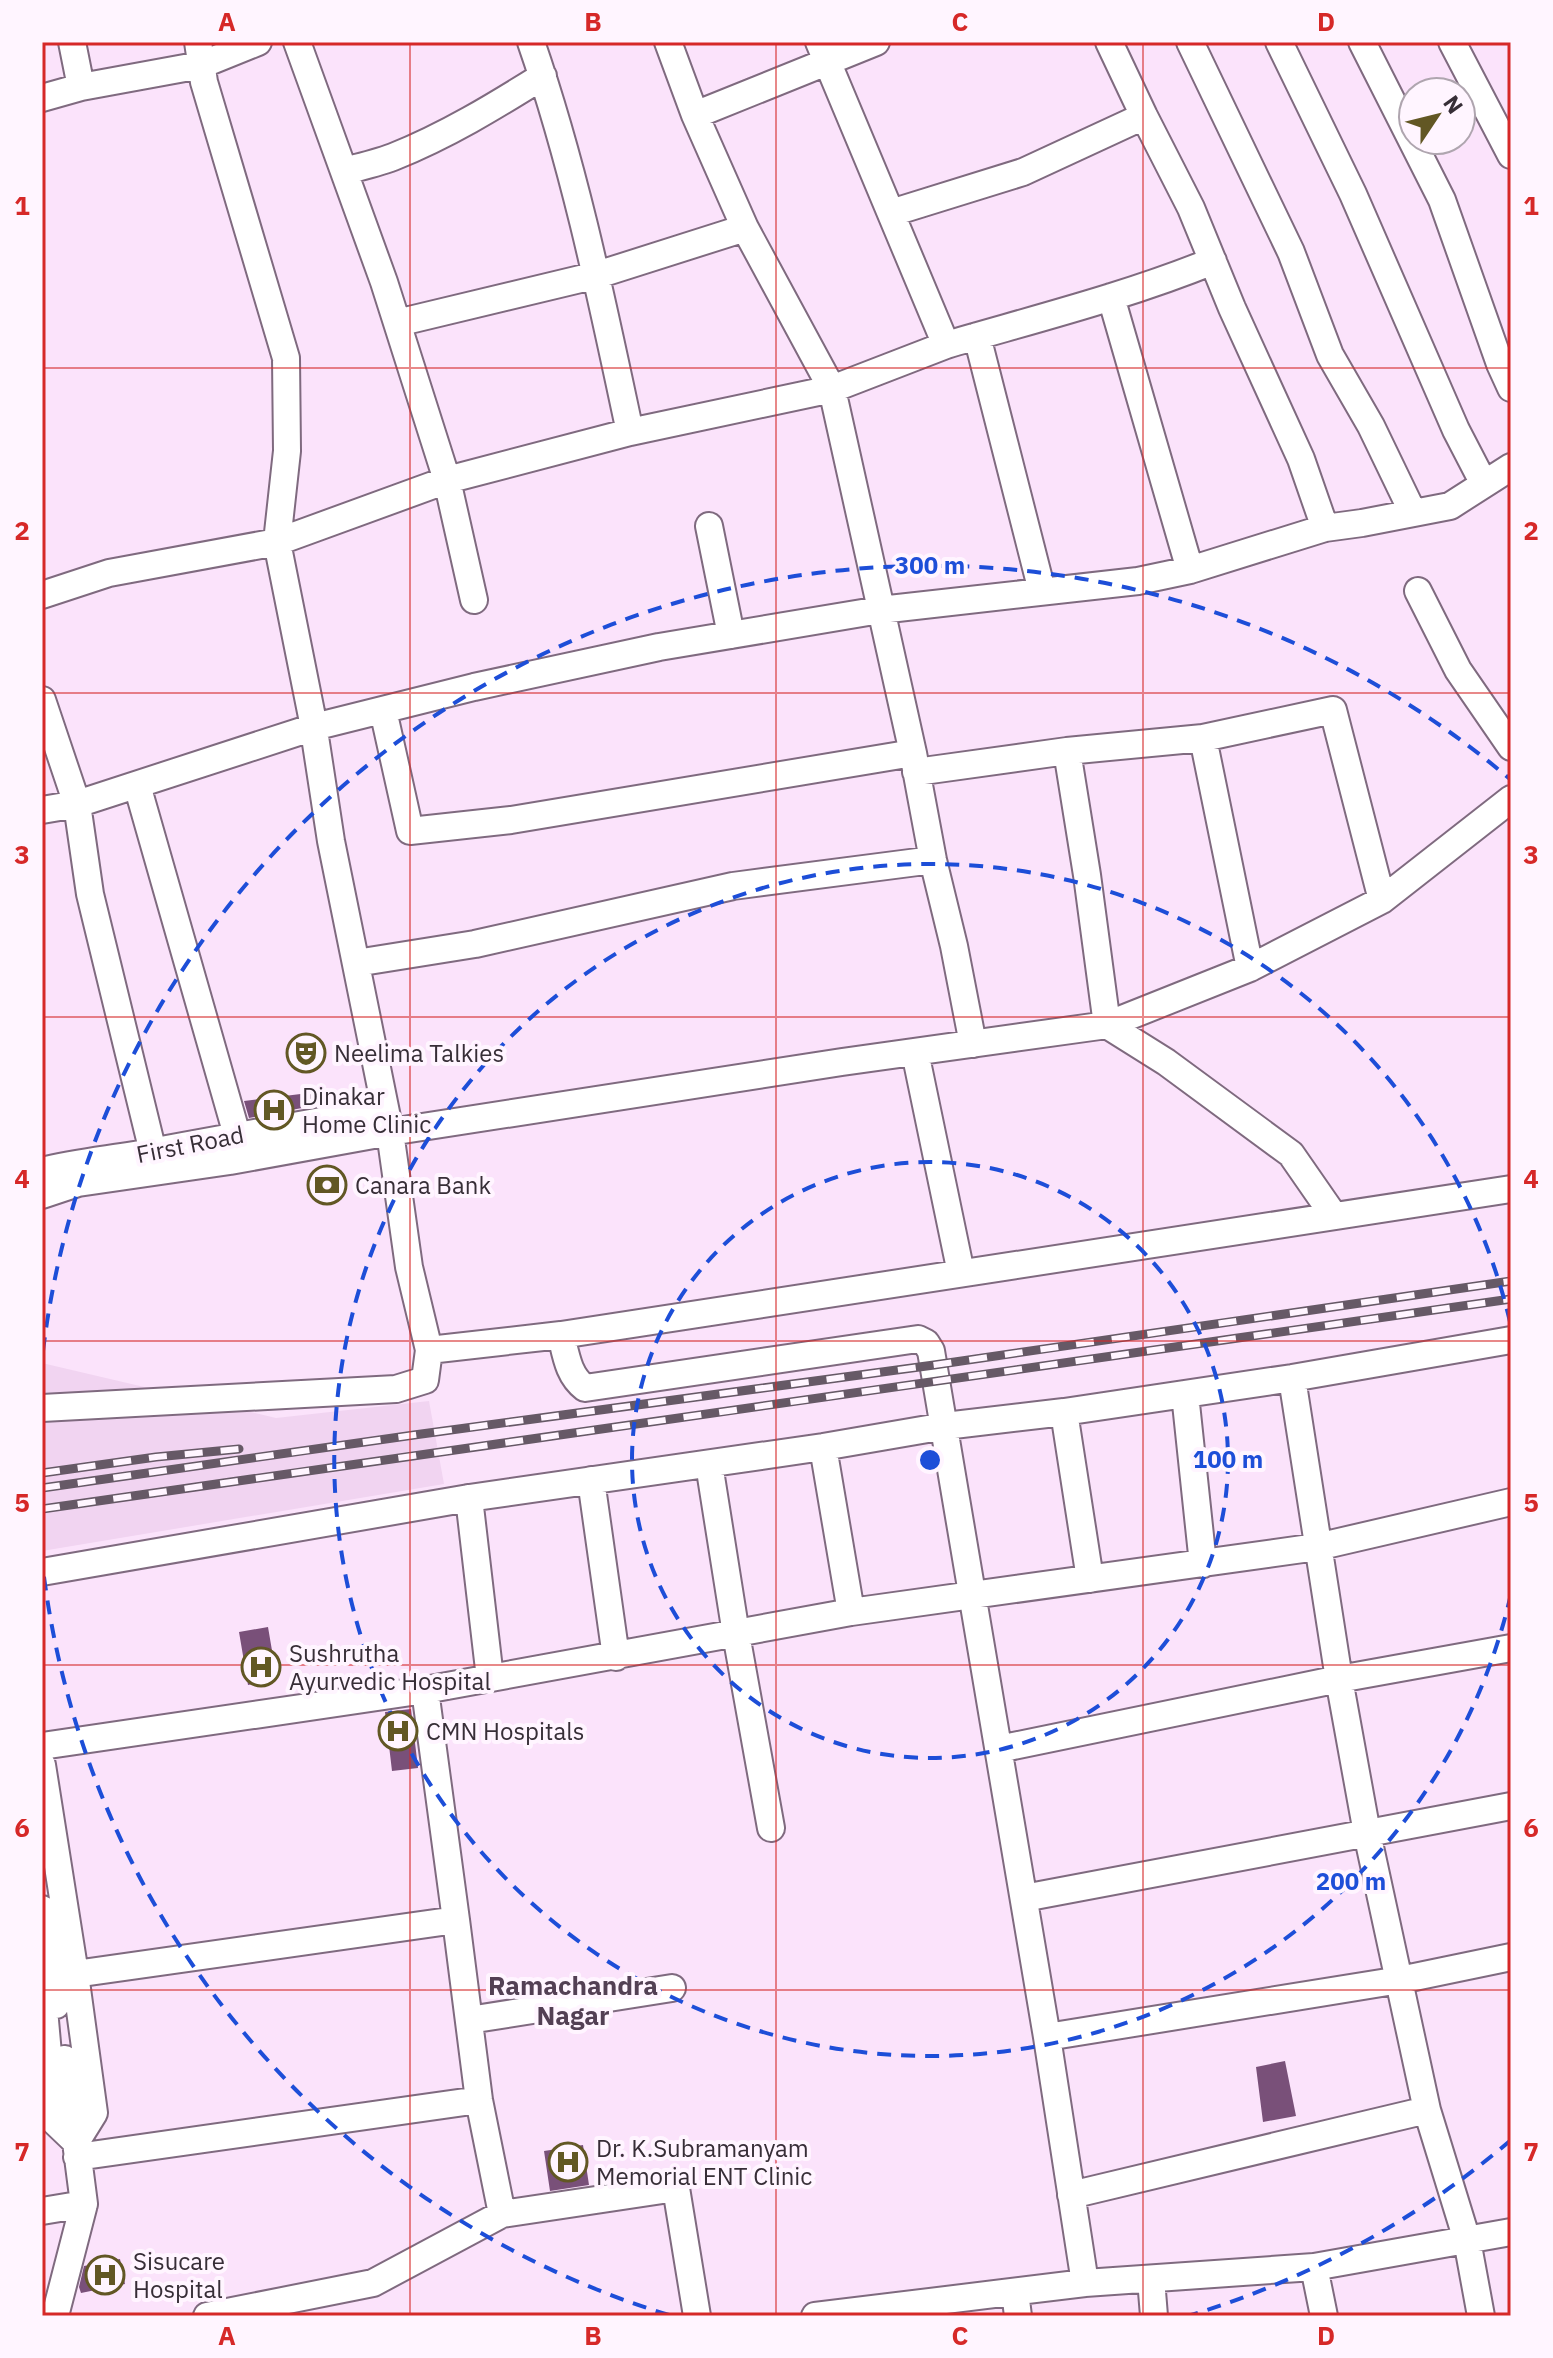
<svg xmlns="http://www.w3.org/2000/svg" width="1553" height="2358" viewBox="0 0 1553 2358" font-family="'IBM Plex Sans',sans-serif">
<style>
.built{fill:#f1d4f1}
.building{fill:#795079}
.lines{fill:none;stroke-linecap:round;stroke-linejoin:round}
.minor-casing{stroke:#7f6a7f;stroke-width:30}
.minor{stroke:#fff;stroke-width:26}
.rail-casing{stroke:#665966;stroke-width:9}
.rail{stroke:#fff5ff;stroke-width:6;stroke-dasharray:18;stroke-linecap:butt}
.grid{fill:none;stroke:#d62828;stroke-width:2;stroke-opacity:0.55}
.ring{fill:none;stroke:#1d4ed8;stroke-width:4;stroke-dasharray:14 10}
.labels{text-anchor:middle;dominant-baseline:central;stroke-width:8;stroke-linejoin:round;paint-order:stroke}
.poi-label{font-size:24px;fill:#372e37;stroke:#fff5ff;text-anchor:start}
.street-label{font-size:24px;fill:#372e37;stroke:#fff5ff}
.neighbourhood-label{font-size:26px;font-weight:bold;fill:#534054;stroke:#fff5ff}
.centre{fill:#1d4ed8;stroke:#fff5ff;stroke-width:4}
.ring-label{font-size:24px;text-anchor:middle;font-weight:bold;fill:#1d4ed8;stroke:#fff5ff;stroke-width:8;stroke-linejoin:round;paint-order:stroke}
.neatline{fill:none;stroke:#d62828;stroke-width:3}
.grid-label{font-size:26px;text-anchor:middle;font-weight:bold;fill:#d62828}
</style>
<rect width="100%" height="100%" fill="#fbe3fb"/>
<!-- built -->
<path class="built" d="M42,1363l234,55 153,-17 15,83 -402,67z"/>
<!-- building -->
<path class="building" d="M333,1090l1,12 -85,16 -5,-17z
M268,1627l9,53 -29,5 -9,-53z
M411,1709l7,59 -26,3 -7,-59z
M1285,2061l11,55 -33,6 -7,-55z
M583,2145l6,40 -39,6 -6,-40z
M120,2259l5,25 -44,9 -2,-6 5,-21z"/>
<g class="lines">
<!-- minor casing -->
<g class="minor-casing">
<path id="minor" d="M72,42l9,45
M297,42l87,240 63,198 27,120
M531,42c44,127 71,259 99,390
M668,42l27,73 50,113 87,161 81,364 20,107 21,86 19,98
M1109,42l35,74 47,92 41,100 69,151 24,69
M1190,42l101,210 39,103 41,71 42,87
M1279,42l74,152 103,236 28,54
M1362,42l80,158 58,164 11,24
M1452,42l59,113
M42,98l39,-11 120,-22 57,-23
M695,115l181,-73
M344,171c16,-4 33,-8 49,-14 53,-21 102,-51 150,-81
M891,213l132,-41 121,-56
M1111,297l79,273
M397,323l200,-48 148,-47
M977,336l65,255
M946,345c89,-26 181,-49 267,-84
M709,526l22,109
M1418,591l40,79 53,77
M42,595l67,-22 168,-31 170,-62 183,-48 202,-43 114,-44 -127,-303
M42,700l35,104 13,90 63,258
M383,710l27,121 101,-11 402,-67
M1203,738l47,230
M1067,751l20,124 20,150 59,37 125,92 43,62
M916,772l151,-21 136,-13 130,-28 49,190
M137,785l100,350
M42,810l35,-6 237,-77 160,-40 185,-40 221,-37 258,-29 52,-11 135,-42 37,-5 88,-17 61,-39
M356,963l119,-19 258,-58 200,-26
M915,1052l46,221
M42,1171c38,-10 76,-12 114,-20 76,-14 152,-28 229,-41
M42,1195l36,-12 152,-22 160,-29 452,-70 265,-37 143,-57 132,-68 129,-101
M561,1335c5,20 7,40 24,53l333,-49 8,4 5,8 116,686 38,246
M429,1350l132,-15 950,-146
M1292,1378l47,301 28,154 60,277 40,130 14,76
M1185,1394l18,170
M42,1408l354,-19 29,-9 4,-30 -20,-83 -19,-135 -59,-291 -19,-124 -35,-175 10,-91 -1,-93 -82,-276 -6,-40
M1064,1412l26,167
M823,1447l28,165
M709,1464l27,170 35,194
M591,1480l25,177
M469,1498l21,180
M42,1572l427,-74 354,-51 122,-21 119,-14 228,-34 219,-38
M42,1746l383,-56 426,-78 466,-65 194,-45
M999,1749l340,-70 172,-31
M42,1765l33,209 19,139 -18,29
M1024,1898l487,-92
M42,1909l14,96
M75,1974l381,-54 -31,-230
M42,1987l12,134 22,21 8,62 -29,112
M469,2020l203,-32
M1047,2037l353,-57 111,-23
M65,2059l11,83
M77,2157l402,-57
M1071,2195l356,-85
M42,2211l42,-7
M502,2214l174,-26 21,128
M1151,2279l3,37
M1015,2292l3,24
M207,2316l166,-33 129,-69 -23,-114 -23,-180
M815,2316l270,-33 229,-16
M1324,2316l-10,-49 197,-35"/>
</g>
<!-- minor -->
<use href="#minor" class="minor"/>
<!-- rail casing -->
<g class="rail-casing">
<path id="rail" d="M42,1473l114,-16 83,-8
M42,1488l372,-53 520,-70 577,-84
M42,1509l1469,-210"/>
</g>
<!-- rail -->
<use href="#rail" class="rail"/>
</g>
<!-- grid -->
<path class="grid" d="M410,42v2274M776,42v2274M1143,42v2274M42,368h1469M42,693h1469M42,1017h1469M42,1341h1469M42,1665h1469M42,1990h1469"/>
<!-- distance rings -->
<g class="ring">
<circle cx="930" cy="1460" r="298"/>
<path d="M1511 1594A596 596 0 1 1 1511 1326"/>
<path d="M1511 2140A894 894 0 0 1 1191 2315M669 2315A894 894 0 0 1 43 1569M43 1351A894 894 0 0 1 1511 780"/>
</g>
<!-- icons -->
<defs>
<g id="theatre-ring" transform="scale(2)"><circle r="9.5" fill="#fff5ff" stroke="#625724" stroke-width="1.5"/><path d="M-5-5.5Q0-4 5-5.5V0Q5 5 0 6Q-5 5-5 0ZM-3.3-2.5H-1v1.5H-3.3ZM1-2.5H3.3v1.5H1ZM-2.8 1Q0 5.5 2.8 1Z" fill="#625724"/></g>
<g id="hospital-ring" transform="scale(2)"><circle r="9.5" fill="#fff5ff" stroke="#625724" stroke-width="1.5"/><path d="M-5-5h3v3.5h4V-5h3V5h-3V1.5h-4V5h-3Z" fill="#625724"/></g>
<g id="bank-ring" transform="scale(2)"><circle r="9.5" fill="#fff5ff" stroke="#625724" stroke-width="1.5"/><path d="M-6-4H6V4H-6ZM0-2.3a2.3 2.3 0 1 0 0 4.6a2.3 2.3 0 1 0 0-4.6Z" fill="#625724"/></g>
</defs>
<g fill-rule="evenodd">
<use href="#theatre-ring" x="306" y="1053"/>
<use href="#hospital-ring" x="274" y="1110"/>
<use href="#bank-ring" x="327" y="1185"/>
<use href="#hospital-ring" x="261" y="1667"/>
<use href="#hospital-ring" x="398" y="1731"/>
<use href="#hospital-ring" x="568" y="2162"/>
<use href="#hospital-ring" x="105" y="2275"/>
</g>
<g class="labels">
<!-- poi labels -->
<g class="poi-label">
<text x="334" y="1053">Neelima Talkies</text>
<text x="302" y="1096">Dinakar<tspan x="302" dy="28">Home Clinic</tspan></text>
<text x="355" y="1185">Canara Bank</text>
<text x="289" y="1653">Sushrutha<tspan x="289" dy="28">Ayurvedic Hospital</tspan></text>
<text x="426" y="1731">CMN Hospitals</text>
<text x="596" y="2148">Dr. K.Subramanyam<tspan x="596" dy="28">Memorial ENT Clinic</tspan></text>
<text x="133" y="2261">Sisucare<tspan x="133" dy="28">Hospital</tspan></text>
</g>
<!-- street labels -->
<g class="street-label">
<text transform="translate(190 1144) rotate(-11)">First Road</text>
</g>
<!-- neighbourhood labels -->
<g class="neighbourhood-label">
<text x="573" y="1985">Ramachandra<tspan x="573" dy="30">Nagar</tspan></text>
</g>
</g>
<circle cx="930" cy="1460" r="12" class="centre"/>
<g class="ring-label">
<text x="930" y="574">300 m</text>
<text x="1228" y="1468">100 m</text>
<text x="1351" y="1890">200 m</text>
</g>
<!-- border -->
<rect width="1553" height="2358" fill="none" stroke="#fff5ff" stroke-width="88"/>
<!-- north arrow -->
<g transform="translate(1437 116) rotate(55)"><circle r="38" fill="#fff5ff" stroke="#afa5af" stroke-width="2"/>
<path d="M0-6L14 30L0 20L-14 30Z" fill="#625724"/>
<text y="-12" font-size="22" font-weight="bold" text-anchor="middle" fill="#372e37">N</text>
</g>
<rect x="44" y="44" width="1465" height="2270" class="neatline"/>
<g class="grid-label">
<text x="227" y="31">A</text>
<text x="593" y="31">B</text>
<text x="960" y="31">C</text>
<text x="1326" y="31">D</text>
<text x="22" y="215">1</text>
<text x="1531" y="215">1</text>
<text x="22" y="540">2</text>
<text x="1531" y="540">2</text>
<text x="22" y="864">3</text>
<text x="1531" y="864">3</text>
<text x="22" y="1188">4</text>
<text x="1531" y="1188">4</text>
<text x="22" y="1512">5</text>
<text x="1531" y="1512">5</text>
<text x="22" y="1837">6</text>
<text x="1531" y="1837">6</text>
<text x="22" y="2161">7</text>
<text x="1531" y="2161">7</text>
<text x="227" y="2345">A</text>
<text x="593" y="2345">B</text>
<text x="960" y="2345">C</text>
<text x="1326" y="2345">D</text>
</g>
</svg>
